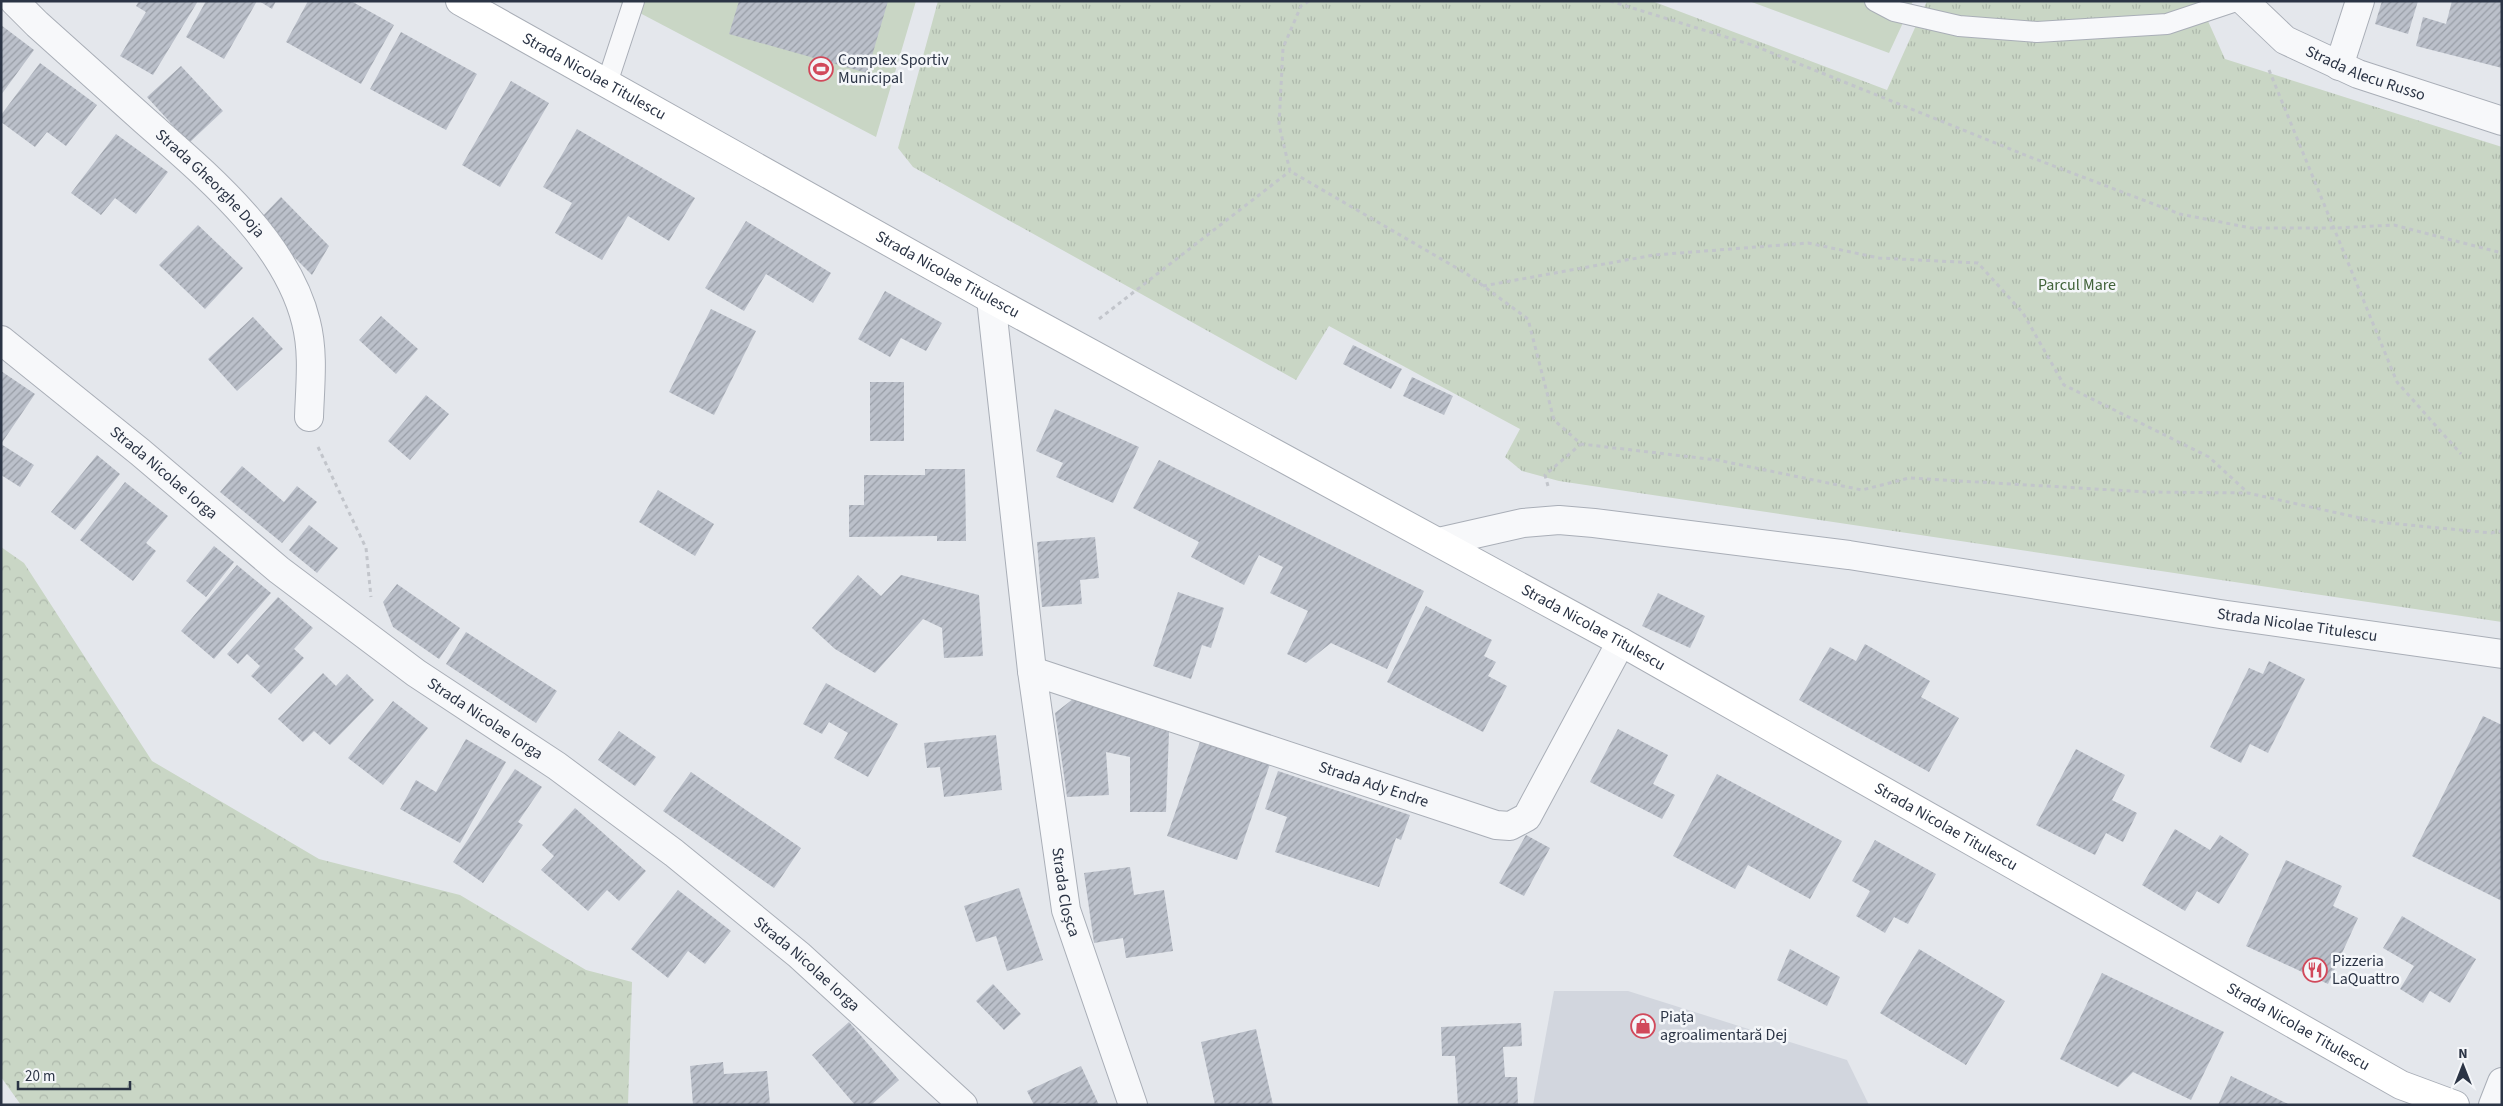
<svg xmlns="http://www.w3.org/2000/svg" width="2503" height="1106" viewBox="0 0 2503 1106" font-family="'Source Sans 3',sans-serif">
<style>
.built{fill:#d2d6de}
.grass{fill:#c9d6c5}
.forest{fill:url(#forest-crowns)}
.park{fill:url(#park-tufts)}
.building{fill:url(#building-hatch)}
.lines{fill:none;stroke-linecap:round;stroke-linejoin:round}
.lane-casing{stroke:#a9aeb7;stroke-width:22}
.street-casing{stroke:#a9aeb7;stroke-width:30}
.secondary-casing{stroke:#a9aeb7;stroke-width:30}
.path{stroke:#c2c5cb;stroke-width:3;stroke-dasharray:4 4;stroke-linecap:butt}
.lane{stroke:#f7f8fa;stroke-width:20}
.street{stroke:#f7f8fa;stroke-width:28}
.secondary{stroke:#fff;stroke-width:28}
.labels{text-anchor:middle;dominant-baseline:central;stroke-width:5;stroke-linejoin:round;paint-order:stroke}
.poi-label{font-size:16px;fill:#2b3445;stroke:#f4f6f9;text-anchor:start}
.street-label{font-size:16px;fill:#2b3445;stroke:#f4f6f9}
.park-label{font-size:16px;fill:#3f6138;stroke:#f4f6f9}
</style>
<defs>
<pattern id="forest-crowns" width="20" height="18" patternUnits="userSpaceOnUse" patternTransform="scale(1.25)"><rect width="20" height="18" fill="#c9d6c5"/><path d="M2 6a3 3 0 1 1 6 0M12 15a3 3 0 1 1 6 0" fill="none" stroke="#adb8ab"/></pattern>
<pattern id="park-tufts" width="24" height="20" patternUnits="userSpaceOnUse" patternTransform="scale(1.25)"><rect width="24" height="20" fill="#c9d6c5"/><path d="M3 7l-1-3M5 7V3M7 7l1-3M15 17l-1-3M17 17v-4M19 17l1-3" fill="none" stroke="#adb8ab"/></pattern>
<pattern id="building-hatch" width="6" height="6" patternUnits="userSpaceOnUse" patternTransform="scale(1.25)"><rect width="6" height="6" fill="#bbc0ca"/><path d="M-1 1l2-2M0 6l6-6M5 7l2-2" fill="none" stroke="#989da6"/></pattern>
</defs>
<rect width="100%" height="100%" fill="#e4e7ec"/>
<!-- built -->
<path class="built" d="M1554,991h74l219,69 22,45h-336z"/>
<!-- grass -->
<path class="grass" d="M617,1h299l-40,136z
M1749,1h164l-24,52z"/>
<!-- forest -->
<path class="forest" d="M1,547l23,16 128,198 167,98 141,36 126,75 46,12 -4,123h-607l-20,-28z"/>
<!-- park -->
<path class="park" d="M938,1h714l235,89 40,-89h272l26,58 277,88v475l-943,-141 -37,-10 -17,-14 15,-28 -191,-103 -33,54 -383,-213 -15,-19z"/>
<!-- building -->
<path class="building" d="M139,1h59l-45,74 -33,-19 26,-44 -10,-6z
M206,1h51l-33,58 -38,-22z
M259,1h17l-4,8z
M308,1h43l43,24 -33,59 -75,-42z
M739,1h149l-21,72 -138,-39z
M2382,1h36l-10,33 -33,-10z
M2452,1h50v67l-86,-22 7,-29 23,7z
M1,25l33,25 -33,45z
M401,32l76,42 -31,56 -76,-41z
M40,63l57,42 -31,41 -19,-14 -12,15 -34,-25v-7z
M181,66l42,45 -34,32 -42,-46z
M511,81l38,22 -49,84 -38,-22z
M577,129l118,69 -26,43 -41,-25 -26,44 -47,-27 17,-30 -29,-16z
M116,134l52,38 -32,42 -21,-16 -14,17 -30,-22z
M281,197l48,49 -17,29 -54,-54z
M746,221l85,52 -18,30 -47,-29 -22,37 -39,-23z
M198,225l45,43 -38,41 -46,-44z
M885,291l57,32 -16,28 -25,-13 -11,19 -32,-18z
M711,309l45,22 -42,84 -45,-23z
M381,316l37,33 -22,25 -37,-34z
M253,317l30,32 -46,42 -29,-32z
M1353,345l49,24 -11,20 -48,-25z
M1,371l34,23 -34,50z
M1412,377l41,19 -9,19 -41,-19z
M870,382h34v59h-34z
M426,395l23,19 -39,46 -22,-19z
M1055,409l84,38 -26,56 -57,-26 7,-14 -27,-12z
M1,444l33,21 -14,22 -19,-12z
M97,455l23,19 -45,56 -24,-18z
M1159,460l265,131 -37,78 -56,-26 -25,20 -19,-9 21,-43 -38,-18 13,-26 -24,-12 -15,30 -53,-28 8,-15 -66,-34z
M242,466l42,36 13,-16 20,16 -35,41 -62,-51z
M925,469h40l1,72h-29v-5l-88,1v-32h15v-30h61z
M125,482l43,34 -22,27 10,8 -23,30 -53,-41z
M658,490l56,34 -19,32 -56,-34z
M309,525l29,23 -21,25 -28,-23z
M1095,537l4,41 -19,2 2,24 -40,3 -5,-65z
M214,546l20,16 -28,35 -20,-16z
M237,565l34,28 -57,66 -33,-28z
M858,575l23,21 20,-21 78,20 4,61 -39,2 -2,-30 -19,-9 -48,54 -40,-24 -23,-21z
M397,584l63,44 -21,31 -46,-32 -10,-25z
M1178,592l46,16 -13,40 -9,-3 -11,34 -38,-13z
M1658,593l47,23 -15,32 -48,-22z
M278,597l35,31 -19,21 10,9 -33,36 -20,-18 9,-10 -13,-12 -9,10 -11,-10z
M1426,606l66,34 -8,16 12,6 -8,14 19,10 -24,46 -96,-50z
M466,632l91,59 -21,32 -90,-59z
M1865,644l65,37 -9,16 38,21 -30,54 -130,-72 31,-53 26,14z
M2269,661l36,18 -37,74 -18,-9 -9,19 -31,-16 39,-79 14,6z
M323,673l13,13 11,-12 27,26 -44,45 -16,-14 -11,11 -25,-23z
M826,683l72,41 -30,53 -34,-19 14,-25 -19,-11 -7,12 -19,-10z
M1073,699l96,33 -3,80h-36v-55l-24,-5 3,43 -42,2 -12,-84z
M393,701l35,27 -45,57 -35,-27z
M2483,716l19,9v176l-90,-45z
M1618,729l50,26 -15,29 22,11 -13,24 -72,-37z
M619,731l37,26 -21,29 -37,-26z
M996,735l6,55 -58,7 -4,-30 -13,1 -3,-25z
M466,739l40,23 -46,81 -60,-34 16,-29 20,12z
M1201,739l69,25 -33,96 -70,-24z
M2076,749l49,26 -13,25 25,13 -14,29 -17,-9 -11,22 -59,-30z
M515,769l27,18 -24,35 5,3 -40,58 -30,-21z
M1278,771l132,44 -9,25 -5,-2 -17,49 -104,-35 12,-35 -22,-8z
M691,772l110,76 -27,40 -111,-77z
M1717,774l125,67 -32,58 -62,-34 -13,24 -62,-33z
M575,808l71,63 -27,30 -12,-11 -19,21 -47,-41 13,-14 -12,-11z
M2175,829l35,21 10,-15 29,19 -30,50 -22,-13 -12,20 -43,-26z
M1526,835l24,13 -26,48 -25,-13z
M1875,840l61,34 -28,50 -14,-7 -9,16 -29,-17 14,-25 -18,-10z
M2286,860l56,26 -9,20 25,12 -30,66 -82,-38z
M1130,867l4,28 30,-5 9,61 -47,7 -3,-20 -29,5 -10,-70z
M1019,888l24,72 -36,11 -11,-35 -20,6 -12,-36z
M678,890l53,41 -26,33 -17,-13 -20,27 -37,-29z
M2402,916l74,43 -26,44 -20,-12 -7,12 -23,-14 14,-23 -31,-18z
M1790,949l50,28 -13,29 -50,-26z
M1919,949l86,52 -39,64 -86,-52z
M2102,973l122,59 -33,68 -58,-28 -15,15 -58,-28z
M993,984l28,30 -17,16 -28,-29z
M849,1022l50,58 -28,25h-16l-43,-50z
M1521,1023l1,23 -19,1 2,30h12l1,28h-60l-3,-49h-13l-1,-29z
M1256,1029l17,76h-58l-14,-63z
M723,1062l1,12 43,-3 3,34h-77l-3,-39z
M1081,1066l18,39h-32l-1,-2 -32,2 -7,-14z
M2231,1076l59,29h-72z"/>
<g class="lines">
<!-- lane casing -->
<g class="lane-casing">
<path id="lane" d="M1875,1l19,10 65,15 78,6 130,-8 69,-23
M607,83l27,-82"/>
</g>
<!-- street casing -->
<g class="street-casing">
<g id="street">
<path id="s1" d="M14,1l23,23c36,32 71,64 107,96 61,54 142,120 162,202 8,31 4,64 3,95"/>
<path id="s2" d="M2244,1l41,39 73,34 144,47"/>
<path d="M2339,66l21,-65"/>
<path id="s3" d="M991,299l41,372 34,239 67,195"/>
<path id="s4" d="M1,340l139,112 139,118 137,103 141,93 117,87 125,102 164,150"/>
<path id="s5" d="M1439,542l84,-19 36,-3 35,3 255,32 371,59 282,40"/>
<path id="s6" d="M1032,671l464,154 14,1 17,-9 94,-175"/>
<path d="M2493,1105l9,-23"/>
</g>
</g>
<!-- secondary casing -->
<g class="secondary-casing">
<g id="secondary">
<path id="s7" d="M460,1l531,298 630,343 780,443 54,20"/>
</g>
</g>
<!-- path -->
<path class="path" d="M1309,1l-8,5 -18,42 -4,77 11,46 177,103 61,45 26,101 27,24 136,16 145,30 47,-12 238,14 101,1 130,29 113,11 11,-2
M1610,1l145,45 275,111 150,57 71,14h85l58,-3 108,28
M2269,70l128,312 64,72
M1483,286l171,-31 154,-12 71,15 99,5 45,50 41,72 145,72 38,35
M1099,319l191,-148
M318,447l48,101 5,49
M1548,486l-3,-11 36,-31"/>
<!-- lane -->
<use href="#lane" class="lane"/>
<!-- street -->
<use href="#street" class="street"/>
<!-- secondary -->
<use href="#secondary" class="secondary"/>
</g>
<!-- icons -->
<defs>
<g id="stadium-ring" transform="scale(1.25)"><circle r="9.5" fill="#f4f6f9" stroke="#d1495b" stroke-width="1.5"/><path d="M0-5a6.5 5 0 1 0 0 10a6.5 5 0 1 0 0-10ZM-3.5-1.8h7v3.6h-7Z" fill="#d1495b"/></g>
<g id="restaurant-ring" transform="scale(1.25)"><circle r="9.5" fill="#f4f6f9" stroke="#d1495b" stroke-width="1.5"/><path d="M-5-6h1v4h1v-4h1v4h1v-4h1v5L-1.5 .5V6h-2V.5L-5-1ZM5-6V6H3V1.5H1.5Q1.5-4 5-6Z" fill="#d1495b"/></g>
<g id="shop-ring" transform="scale(1.25)"><circle r="9.5" fill="#f4f6f9" stroke="#d1495b" stroke-width="1.5"/><path d="M-5-2.5h2.3a2.7 3.5 0 0 1 5.4 0H5L5.5 6h-11ZM-1.5-2.5h3a1.5 2.3 0 0 0-3 0Z" fill="#d1495b"/></g>
</defs>
<g fill-rule="evenodd">
<use href="#stadium-ring" x="821" y="69"/>
<use href="#restaurant-ring" x="2315" y="970"/>
<use href="#shop-ring" x="1643" y="1026"/>
</g>
<g class="labels">
<!-- poi labels -->
<g class="poi-label">
<text x="838" y="60">Complex Sportiv<tspan x="838" dy="18">Municipal</tspan></text>
<text x="2332" y="961">Pizzeria<tspan x="2332" dy="18">LaQuattro</tspan></text>
<text x="1660" y="1017">Piața<tspan x="1660" dy="18">agroalimentară Dej</tspan></text>
</g>
<!-- street labels -->
<g class="street-label">
<text stroke="none"><textPath href="#s2" startOffset="144">Strada Alecu Russo</textPath></text>
<text stroke="none"><textPath href="#s7" startOffset="154">Strada Nicolae Titulescu</textPath></text>
<text stroke="none"><textPath href="#s1" startOffset="268">Strada Gheorghe Doja</textPath></text>
<text stroke="none"><textPath href="#s7" startOffset="559">Strada Nicolae Titulescu</textPath></text>
<text stroke="none"><textPath href="#s4" startOffset="210">Strada Nicolae Iorga</textPath></text>
<text stroke="none"><textPath href="#s5" startOffset="868">Strada Nicolae Titulescu</textPath></text>
<text stroke="none"><textPath href="#s7" startOffset="1295">Strada Nicolae Titulescu</textPath></text>
<text stroke="none"><textPath href="#s4" startOffset="615">Strada Nicolae Iorga</textPath></text>
<text stroke="none"><textPath href="#s6" startOffset="360">Strada Ady Endre</textPath></text>
<text stroke="none"><textPath href="#s7" startOffset="1700">Strada Nicolae Titulescu</textPath></text>
<text stroke="none"><textPath href="#s3" startOffset="598">Strada Cloșca</textPath></text>
<text stroke="none"><textPath href="#s4" startOffset="1020">Strada Nicolae Iorga</textPath></text>
<text stroke="none"><textPath href="#s7" startOffset="2105">Strada Nicolae Titulescu</textPath></text>
</g>
<!-- park labels -->
<g class="park-label">
<text x="2077" y="285">Parcul Mare</text>
</g>
</g>
<!-- border -->
<rect width="2503" height="1106" fill="none" stroke="#2b3445" stroke-width="5"/>
<!-- north arrow -->
<g transform="translate(2463 1066)" stroke="#f4f6f9" stroke-width="4" paint-order="stroke">
<path d="M0-4L9 19L0 12L-9 19Z" fill="#2b3445"/>
<text y="-8" font-size="14" font-weight="bold" text-anchor="middle" fill="#2b3445">N</text>
</g>
<!-- scale -->
<path d="M18 1081v8h112v-8" fill="none" stroke="#2b3445" stroke-width="2.5"/>
<text x="25" y="1081" font-size="15" fill="#2b3445" stroke="#f4f6f9" stroke-width="4" paint-order="stroke">20 m</text>
</svg>
